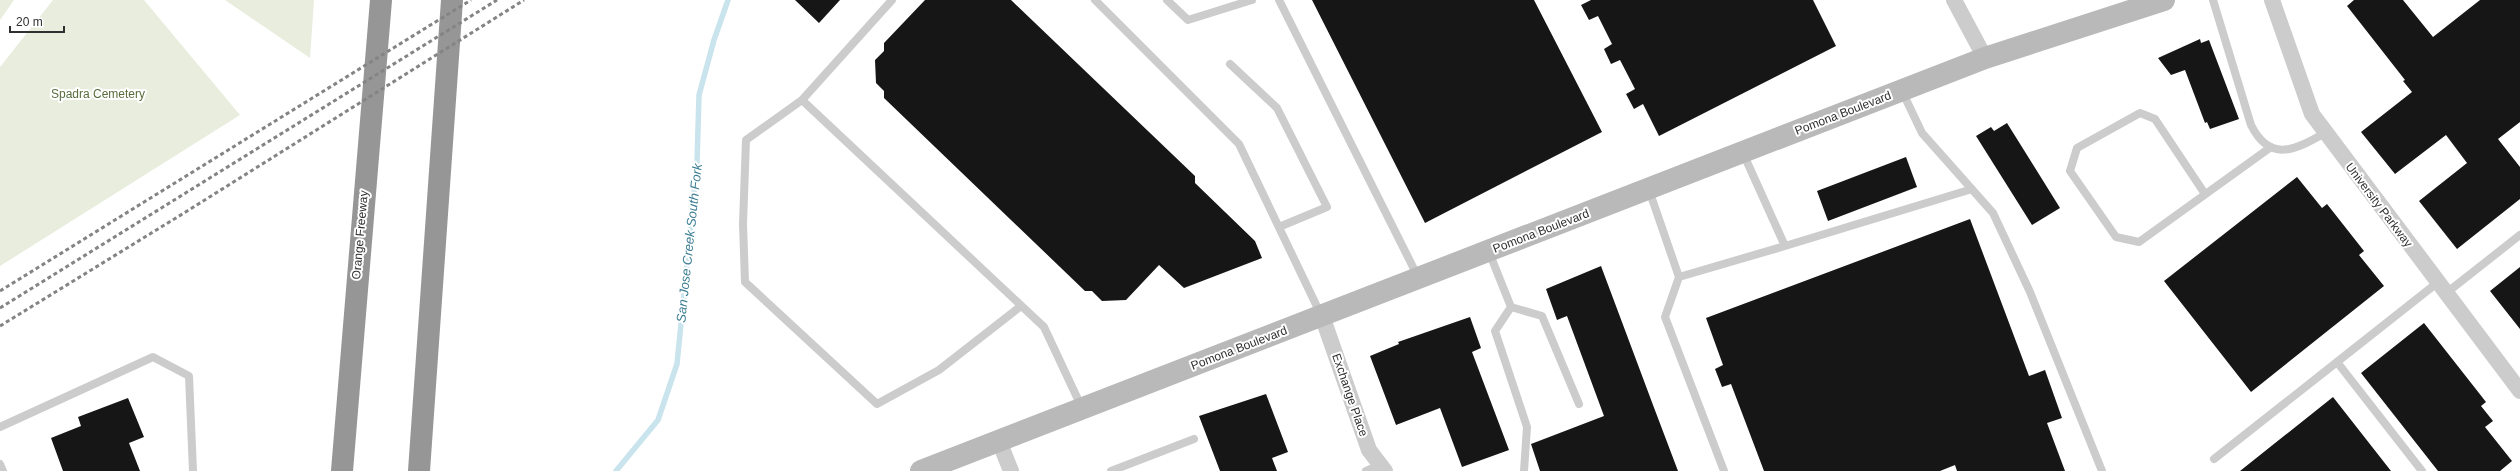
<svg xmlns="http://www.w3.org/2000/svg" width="2520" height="471" viewBox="0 0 2520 471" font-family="Helvetica,sans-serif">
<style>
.green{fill:#e8eddd}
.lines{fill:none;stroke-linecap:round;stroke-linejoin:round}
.stream{stroke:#c9e4ed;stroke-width:5.5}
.building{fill:#161616}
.lane{stroke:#ccc;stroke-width:8}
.street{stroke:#ccc;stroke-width:16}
.secondary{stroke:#b9b9b9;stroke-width:22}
.highway{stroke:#969696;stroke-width:22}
.rail{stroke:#848484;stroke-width:3;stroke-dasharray:4 3;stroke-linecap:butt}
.labels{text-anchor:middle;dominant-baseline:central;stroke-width:4;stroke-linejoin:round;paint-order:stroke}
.park-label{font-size:12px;fill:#596c3c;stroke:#fff}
.street-label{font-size:12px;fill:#2f2f2f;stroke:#fff}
.water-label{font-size:13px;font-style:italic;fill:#3c7e93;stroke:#fff}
</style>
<rect width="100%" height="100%" fill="#fff"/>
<!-- green -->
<path class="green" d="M0,0h14l-14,20z
M53,0h91l96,115 -240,151v-199z
M225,0h89l-4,58z"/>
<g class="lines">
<!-- stream -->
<path class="stream" d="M616,471l42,-51 19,-56 20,-201 2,-68 15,-55 14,-40"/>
</g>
<!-- building -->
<path class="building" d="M795,0h45l-21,23z
M925,0h86l184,176v7l60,58 7,17 -78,30 -25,-23 -33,35 -24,1 -10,-10h-7l-201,-193v-7l-8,-8 -1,-23 9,-9v-8z
M1312,0h222l68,132 -177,91z
M1591,0h222l23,46 -177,90 -16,-32 -9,5 -8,-15 9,-5 -15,-29 -9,4 -7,-15 8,-5 -14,-28 -9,4 -8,-15z
M2354,0h49l30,37 47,-37h40v122l-22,17 22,28v32l-63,50 -38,-48 48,-38 -21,-28 -51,39 -34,-42 51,-40 -9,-11 2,-1 -58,-74z
M2200,39l1,4 8,-3 30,79 -29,10 -3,-7 -2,1 -20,-53 -14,5 -13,-17z
M2007,123l53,85 -28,17 -56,-89 15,-9 3,4z
M1906,157l11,30 -89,34 -11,-30z
M2297,177l25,31 5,-4 37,47 -5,4 25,31 -133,106 -87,-111z
M1970,219l59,157 16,-6 17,48 -15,5 18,48h-108l-2,-6 -15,6h-176l-33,-87 -9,3 -7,-18 8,-4 -17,-47z
M1601,266l52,139 25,66h-138l-9,-27 73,-28 -37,-100 -10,4 -11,-31z
M2520,267v62l-30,-38z
M1470,317l11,31 -9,4 37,98 -47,17 -22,-59 -44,17 -26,-69 29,-12 -1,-2z
M2424,323l62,79 -5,4 12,15 -8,6 27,34 -12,10h-62l-77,-98z
M1266,394l22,58 -16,6 5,13h-57l-21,-55z
M2333,397l58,74h-151z
M128,398l16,39 -15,6 11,28h-77l-12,-33 30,-12 -3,-9z"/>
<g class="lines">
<!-- lane -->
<path class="lane" d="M892,0l-90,100 242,227 38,81
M1095,0l144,144 82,171
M1167,0l21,20 64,-20
M1279,0l139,277
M2213,0l38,125c19,38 44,25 74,8
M1230,64l47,44 50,99 -48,20
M1902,91l20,42 71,80 37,79 72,179
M802,100l-56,40 -3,84 2,58 132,122 62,-34 82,-64
M1649,190l30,87 -14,40 59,154
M2205,194l-50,-75 -15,-6 -63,35 -7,23 46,66 23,5 132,-95
M1785,246l187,-57
M1489,252l22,55 -16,24 32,96 -3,44
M1679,277l106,-31 -42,-93
M2445,294l75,-59
M1511,307l31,9 37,88
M2337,362l100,-79
M0,427l153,-70 36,19 4,95
M2214,459l123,-97 85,109
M0,464l3,7
M1111,471l83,-32
M1366,471l14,-6"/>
<!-- street -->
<path class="street" d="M1954,0l31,58
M2272,0l40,114 208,277
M1322,316l47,134 16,21
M999,441l12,30"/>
<!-- secondary -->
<path class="secondary" d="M921,471l1064,-413 179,-58"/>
<!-- highway -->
<path class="highway" d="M342,471l39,-471
M419,471l33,-471"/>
<!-- rail -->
<path class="rail" d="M0,291l471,-291
M0,308l497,-308
M0,326l184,-113 340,-213"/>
</g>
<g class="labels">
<!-- park labels -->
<g class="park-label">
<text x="98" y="94">Spadra Cemetery</text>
</g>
<!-- street labels -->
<g class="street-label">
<text transform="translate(1843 113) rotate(-21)">Pomona Boulevard</text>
<text transform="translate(2379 205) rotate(53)">University Parkway</text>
<text transform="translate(1541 231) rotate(-21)">Pomona Boulevard</text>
<text transform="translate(360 235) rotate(-85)">Orange Freeway</text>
<text transform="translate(1239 348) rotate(-21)">Pomona Boulevard</text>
<text transform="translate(1350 395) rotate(71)">Exchange Place</text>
</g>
<!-- water labels -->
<g class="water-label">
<text transform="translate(689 243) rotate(-84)">San Jose Creek South Fork</text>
</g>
</g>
<!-- scale -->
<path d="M10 26v6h54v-6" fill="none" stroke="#2f2f2f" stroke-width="2"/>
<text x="16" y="26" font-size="12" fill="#2f2f2f" stroke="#ffffff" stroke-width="3" paint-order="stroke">20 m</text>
</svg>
